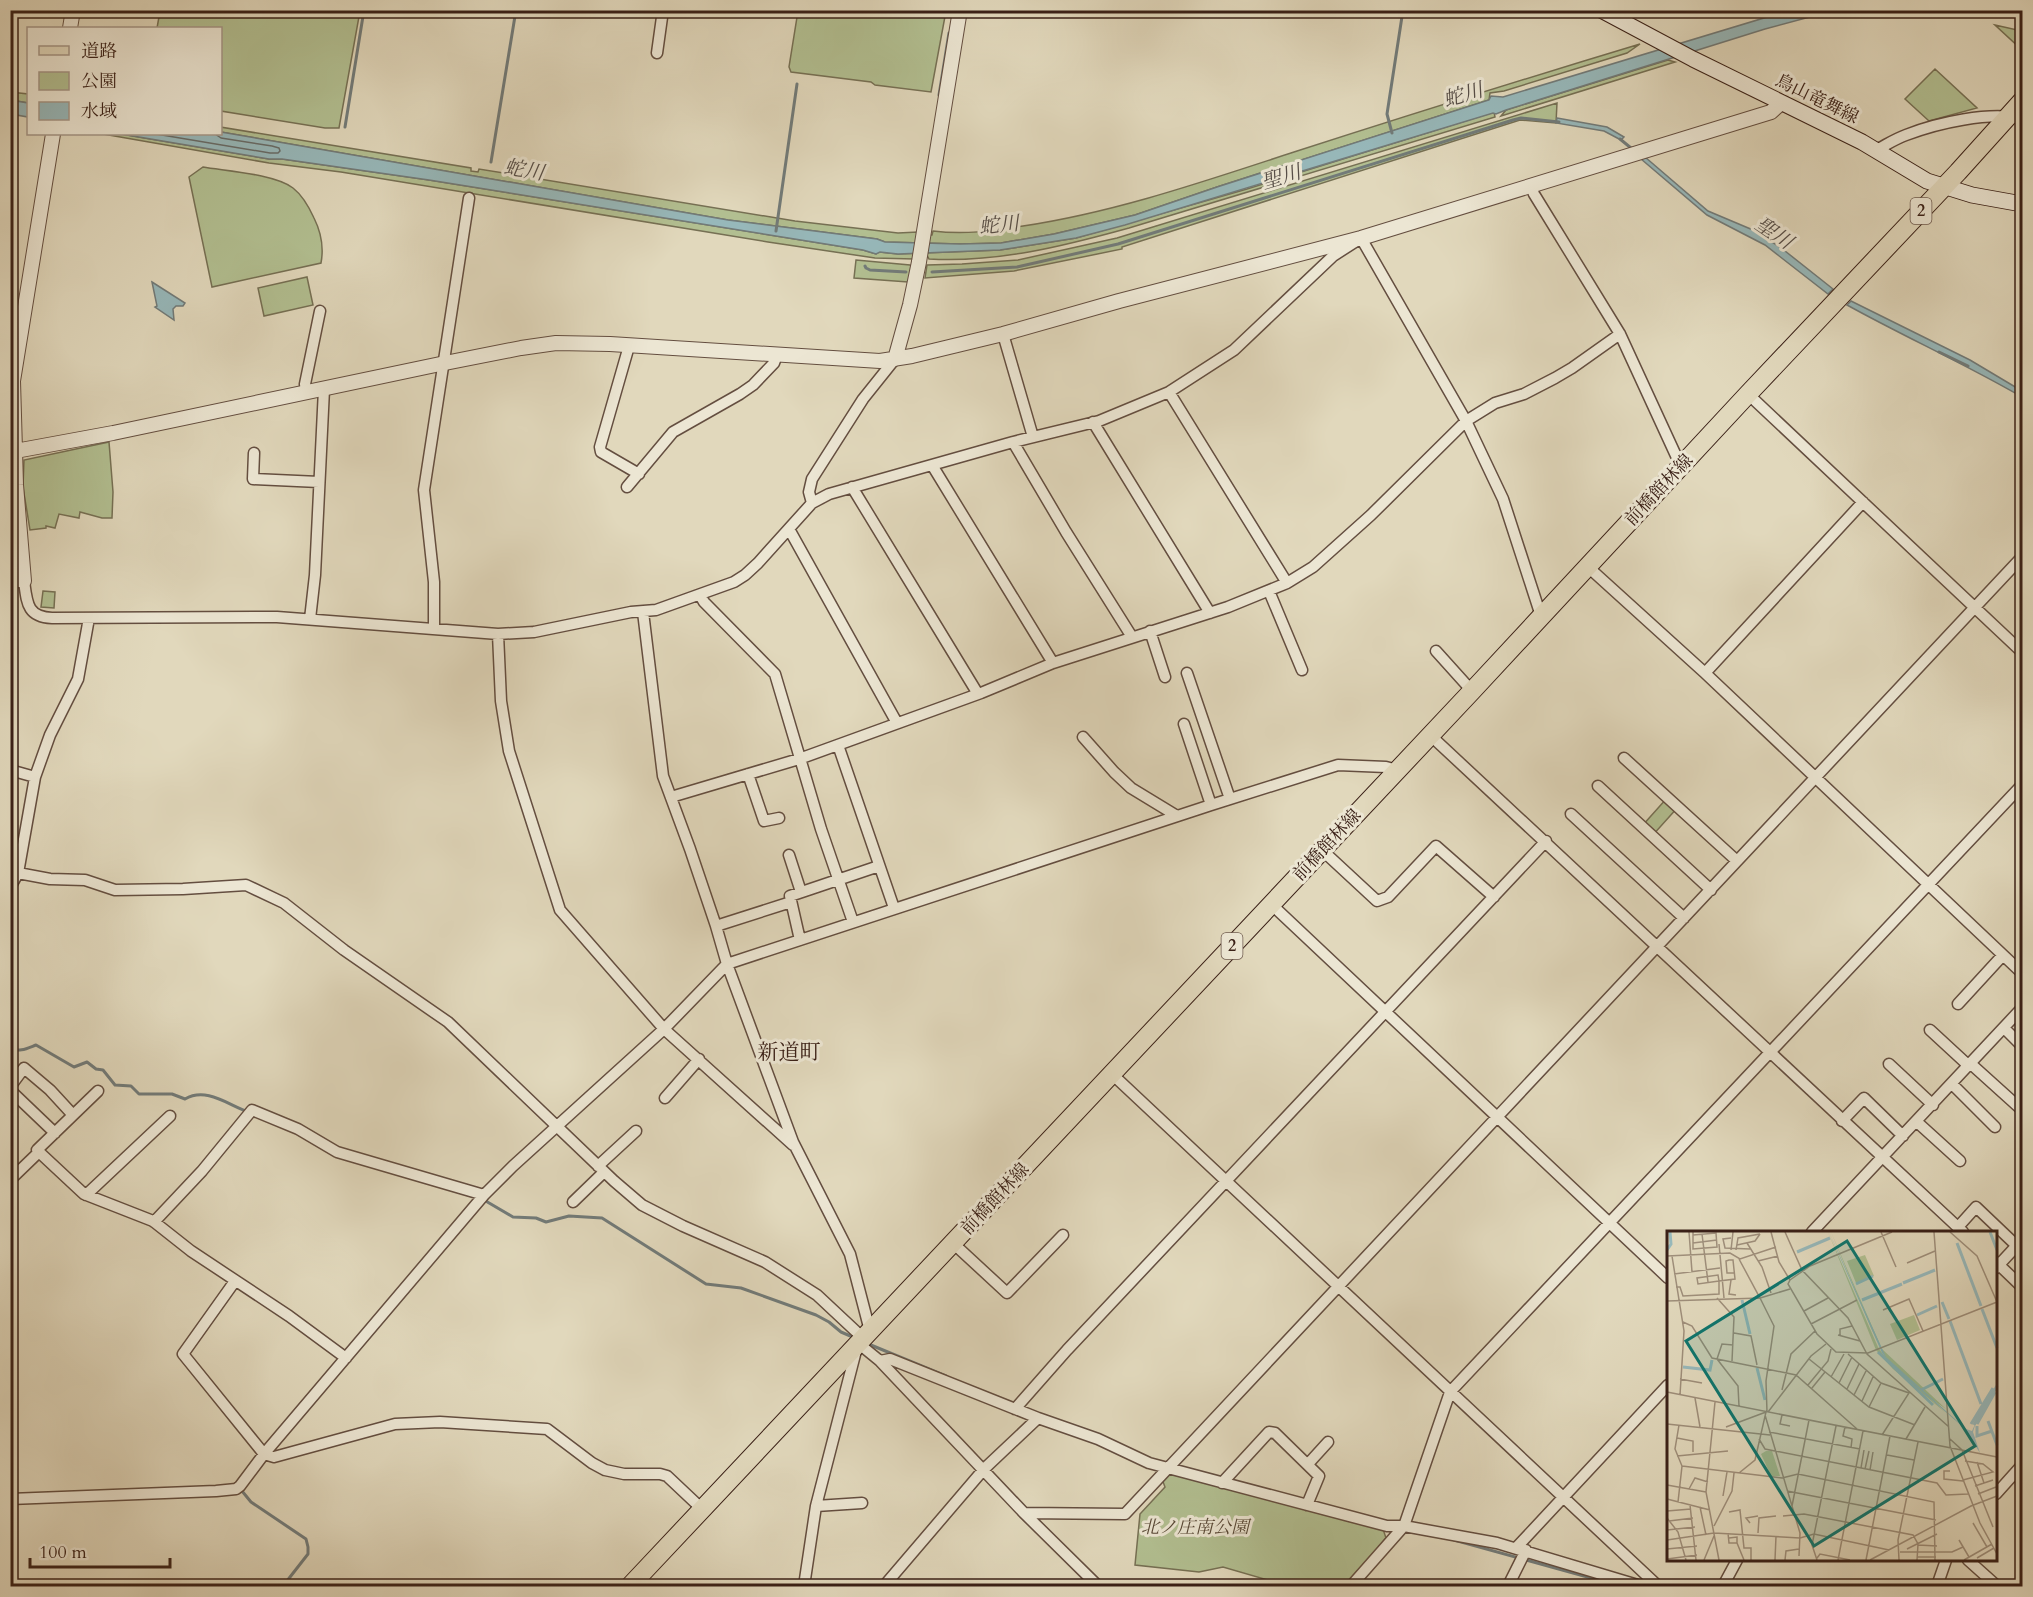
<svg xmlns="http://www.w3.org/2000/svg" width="2033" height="1597" viewBox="0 0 2033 1597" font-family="Cardo,'Noto Serif JP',serif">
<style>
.green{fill:#b2bf91;stroke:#767054;stroke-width:1.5}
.water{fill:#97b8ba;stroke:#727b79;stroke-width:1.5}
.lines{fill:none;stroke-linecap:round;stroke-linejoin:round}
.shore{stroke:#686c68;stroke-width:1.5}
.stream{stroke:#727b79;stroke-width:3}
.minor-casing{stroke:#644e40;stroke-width:13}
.tertiary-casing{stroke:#644e40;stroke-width:16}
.secondary-casing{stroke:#3a2017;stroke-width:17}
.primary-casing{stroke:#3a2017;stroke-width:20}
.minor{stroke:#ece6d3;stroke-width:10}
.tertiary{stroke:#ece6d3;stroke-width:14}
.secondary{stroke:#ece6d3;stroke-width:15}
.primary{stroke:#e1d8bc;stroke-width:18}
.labels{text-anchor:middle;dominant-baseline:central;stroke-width:6;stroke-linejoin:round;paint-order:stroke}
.shield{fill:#ece6d3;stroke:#6f5b4f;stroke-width:1.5}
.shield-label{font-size:16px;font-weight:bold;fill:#3a2017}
.street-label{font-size:18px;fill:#3a2017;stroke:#ece6d3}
.park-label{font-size:18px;font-style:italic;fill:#584836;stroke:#ece6d3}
.water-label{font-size:20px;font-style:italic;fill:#564e48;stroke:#ece6d3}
.quarter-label{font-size:21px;fill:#3a2017;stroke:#ece6d3}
.inset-river{fill:none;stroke:#97b8ba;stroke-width:3}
.inset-road{fill:none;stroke:#9e8e7a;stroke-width:1.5}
.view{fill:#0f766e;fill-opacity:0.15;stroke:#0f766e;stroke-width:3}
.inset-edge{fill:none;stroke:#3a2017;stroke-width:3}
</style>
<rect width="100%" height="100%" fill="#e1d8bc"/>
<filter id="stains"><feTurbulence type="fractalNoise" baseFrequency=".00333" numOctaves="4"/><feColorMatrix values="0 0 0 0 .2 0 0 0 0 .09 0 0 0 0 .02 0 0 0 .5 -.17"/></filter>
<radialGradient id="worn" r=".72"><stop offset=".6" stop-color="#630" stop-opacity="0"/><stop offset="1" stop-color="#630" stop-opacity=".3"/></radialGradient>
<!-- green -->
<path class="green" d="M160,11h200l-21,117h-14l-104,-17 -1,-83h-63z
M798,11h148l-15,81 -56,-7 -4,-3 -80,-10 -2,-5z
M1995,25l27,6v19z
M1640,44l-13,9 -123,38 -14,2 -1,7 -272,87 -82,28 -81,19 -53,9 -41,1 -75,-2 -8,-3 -149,-19 -507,-88 -1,-5 251,41v3l7,1 1,-3 316,52 103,12 20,-1 1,3h13l1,-4c31,4 60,0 90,-5 93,-14 182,-45 271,-74 115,-37 230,-73 346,-108z
M1668,60l7,2 -174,54 5,-6z
M1935,69l42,39 -48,13 -24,-22z
M10,92l18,2v9l-17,-3z
M1557,103l-1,20 -36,-3 -398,127v2l-108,22 -89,7 2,-13 35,-1 56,-4 99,-22z
M1494,112l1,5 -366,111c-65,18 -132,35 -200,31l-1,-2h-13l-1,2 -39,-1 -107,-16 -427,-70 -72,-9 -166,-29h18l148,25h13l147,21 434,70 13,4 3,-2 19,2 102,-4 76,-12 171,-49z
M203,167c23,4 72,7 90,21 9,7 16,19 21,30 7,14 10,29 7,45l-109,24 -23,-110z
M856,260l54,5 3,3 -5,14 -54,-4z
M307,277l6,28 -49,11 -6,-28z
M109,442l4,50 -1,26h-10l-22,-6 -1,6 -20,-4 -4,14 -9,-2v2l-16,2 -7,-43 1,-27z
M43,591l12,1 -1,16 -13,-1z
M1667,798l11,9 -26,29 -10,-10z
M1170,1473l213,56 3,9 -39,48h-26l-12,-6 -15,6h-6l-65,-19 -24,5 -64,-7 5,-51 25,-27 -3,-8z"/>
<!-- water -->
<path class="water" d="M1787,11h45l-67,18 -259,81 -10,4 -3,-1 -368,112 -49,13 -76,12 -102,4 -18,-2 -4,2 -13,-4 -434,-70 -147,-21h-13l-148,-25h99l1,-2 507,88 149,19 8,3 75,2 41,-1 53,-9 81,-19 82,-28 272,-87 2,-4 12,1z
M10,100l18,3v14l-17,-3z
M1557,118l50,9 17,10 -3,3 -17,-9 -48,-8z
M1645,157l63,54 45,19 27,17 53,42 -5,5 -63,-49 -58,-30 -66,-56z
M152,282l33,21 -2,3h-7l-3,3 1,11 -19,-13 2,-1z
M1851,301l119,59 52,31v6c-57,-33 -117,-60 -175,-92z"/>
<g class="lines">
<!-- shore -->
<path class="shore" d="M156,134l114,19h8l2,-2 -1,-3 -7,-2 -51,-8 -6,-4"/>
<!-- stream -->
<path class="stream" d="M939,95l10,-62
M345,127l19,-117
M1392,133l-5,-19 16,-104
M1620,139l11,9
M491,162l25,-152
M776,231l21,-147
M865,266l1,2 4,2 36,2
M932,272l85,-5 101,-23 395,-124 8,-2 38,4
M1939,352l29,14
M10,1048c9,5 18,0 26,-3l38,22 13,-5 9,7 7,1 12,15 16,1 8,8h33l13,5c21,-12 42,5 63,13
M484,1200l29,17 23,1 10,4 23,-6 33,2 104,66 35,4 75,27 13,7 12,10 14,6
M866,1343l80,33
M242,1491l9,11 55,37 2,8v7l-25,32
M1454,1540l166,46"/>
<!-- minor casing -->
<g class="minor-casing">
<path id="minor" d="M657,53l6,-43
M1876,150c10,-5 19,-11 30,-15 31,-12 84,-24 116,-16
M1531,187l3,7 86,140 58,126 4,5
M1003,334l30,103
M629,346l-29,101 1,5 38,22
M1169,392l118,191
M306,393l-1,-9 15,-73
M1748,394l274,258
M1093,422l117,191
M1013,442l53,90 66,105
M254,453l-1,26 66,3
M932,465l121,198
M627,487l46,-55 67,-38 13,-9 21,-22 3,-8
M852,487l126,207
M812,503l-3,-11 3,-13 51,-80 32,-40
M789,529l108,194
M1587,566l118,107 317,300
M10,583l14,-2c3,22 3,36 28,37l225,-1 221,17 36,-2 97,-20 25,-2 78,-28 11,-7 13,-12 54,-60 17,-9 184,-52 86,-21 70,-29 65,-42 99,-94 28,-18 105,183 37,78 38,117
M1269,591l33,79
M700,595l4,7 71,72 46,155 32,93
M643,612l20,164 27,73 26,77 11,38 66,178 57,112 20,77
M310,619l5,-44 9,-186
M434,628v-46l-10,-92 45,-292
M1150,631l15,46
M498,634l3,67 8,50 51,159 104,119 129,116
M1436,651l36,40
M1187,673l43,126
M1705,673l158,-171
M1184,724l27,81
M1430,735l533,497
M1083,737l31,35 17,16 46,28
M838,745l56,163
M1624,758l113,103
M10,770l25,7
M748,774l16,47 15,-3
M1598,786l113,104
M671,797l128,-38 182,-66 72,-30 175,-56 59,-24 26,-16 58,-52 95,-94 29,-18 29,-9 31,-16 17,-10 48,-34
M1571,814l113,104
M1322,850l55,51 11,-4 48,-51 58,51
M789,855l12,37
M11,872l7,1 17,-96 15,-42 28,-56 11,-61
M10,888l8,-15 32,6 35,1 30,10 68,-1 63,-4 38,18 60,47 104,72 166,159 28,24 41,21 82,36 52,33 46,43
M1271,904l397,374
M716,926l75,-24
M800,940l-10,-44 89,-30
M1958,1004l45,-49
M2004,1028l18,18
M1930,1030l39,36
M1889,1064l44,41
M1971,1064l51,46
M1112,1074l546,512
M1952,1084l43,43
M10,1087l14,-19 26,22 23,25
M10,1090l45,43
M665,1098l34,-39
M1842,1121l22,-23 39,38
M1917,1122l43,39
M39,1152l-2,-2 61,-59
M598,1166l38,-35
M10,1180l29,-28 45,42 69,27 38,30 98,65 57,42
M86,1195l84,-79
M573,1202l31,-30
M154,1222l48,-51 50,-61 46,19 39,23 147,43
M1958,1227l18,-20 41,39
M1812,1232l210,-224
M954,1244l53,49 56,-58
M1996,1262l26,25
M1996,1268l26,-28
M235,1281l-52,73 81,100 10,3 121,-33 45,-2 107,7 45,34 13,7 19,4h36l7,2 35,33
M880,1361l10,-2 148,59 60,21 51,24 238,63h17l93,17 144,43
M1015,1409l52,-59 479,-509
M1308,1464l20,-22
M1222,1483l47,-51 6,1 44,43 -12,29
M1996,1494l26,-29
M10,1499l206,-8 20,-2 4,-3 24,-32 220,-259 29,-29 151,-137 63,-65 484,-159 127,-40 48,2 11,3
M816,1506l46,-3
M1024,1513l101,1 897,-957
M1516,1548l152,-163
M1968,1560l29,26
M804,1586l12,-80 42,-163 22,18 144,152 74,73
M884,1586l100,-117 54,-51
M1351,1586l53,-60 46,-134 572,-607
M1508,1586l18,-36
M1723,1586l14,-26
M1937,1586l9,-26"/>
</g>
<!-- tertiary casing -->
<g class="tertiary-casing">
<path id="tertiary" d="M70,28l3,-18
M895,359l15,-54 9,-43 41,-252
M10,452l103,-19 332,-70 76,-15 35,-5 54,1 270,17 32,-5 91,-22 116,-33 242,-63 410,-126 10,-9
M24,581l-8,-96 -3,-104 40,-247"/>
</g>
<!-- secondary casing -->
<g class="secondary-casing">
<path id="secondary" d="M1601,10l92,49 169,83 65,39 45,14 50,9"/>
</g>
<!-- primary casing -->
<g class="primary-casing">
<path id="primary" d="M630,1586l842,-895 276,-297 210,-222 64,-71"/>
</g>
<!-- minor -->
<use href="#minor" class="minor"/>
<!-- tertiary -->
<use href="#tertiary" class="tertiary"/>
<!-- secondary -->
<use href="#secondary" class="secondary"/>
<!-- primary -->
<use href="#primary" class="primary"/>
</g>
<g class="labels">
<!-- shield labels -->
<g class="shield">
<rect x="1910.5" y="198" width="21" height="26" rx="4.5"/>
<rect x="1221.5" y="933" width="21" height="26" rx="4.5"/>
</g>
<g class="shield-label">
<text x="1921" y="211">2</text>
<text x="1232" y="946">2</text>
</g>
<!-- street labels -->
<g class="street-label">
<text transform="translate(1817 99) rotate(26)">鳥山竜舞線</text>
<text transform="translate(1659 490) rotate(-47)">前橋館林線</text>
<text transform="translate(1327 845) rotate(-47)">前橋館林線</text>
<text transform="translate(995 1199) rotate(-47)">前橋館林線</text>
</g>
<!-- park labels -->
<g class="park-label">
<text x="1195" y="1527">北ノ庄南公園</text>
</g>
<!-- water labels -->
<g class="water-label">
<text transform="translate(1463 95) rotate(-17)">蛇川</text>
<text transform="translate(524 170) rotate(9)">蛇川</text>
<text transform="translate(1281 177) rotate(-17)">聖川</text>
<text transform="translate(999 225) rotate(-6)">蛇川</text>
<text transform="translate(1774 233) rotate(34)">聖川</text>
</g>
<!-- quarter labels -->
<g class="quarter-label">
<text x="789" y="1052">新道町</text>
</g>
</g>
<!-- overview -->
<g transform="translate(1667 1231)">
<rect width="330" height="330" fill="#e1d8bc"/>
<path d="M161,1l50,115 7,10 -14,-29 -40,-96 51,117 64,60 -16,-11 16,15 -53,-44 -17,-19zM198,24l9,21 -18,7 -9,-22zM247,84l6,15 -23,10 -7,-16zM99,220h6l8,25h-9l-10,-22z" fill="#b2bf91"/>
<path d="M162,1l57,125 80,72 6,2 4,-9 -3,10 7,21 -17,-26 -68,-59 -13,-15z" fill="#97b8ba"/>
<path class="inset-river" d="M323,1l7,18M290,12l24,63M0,19l4,-6 -1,-12M130,21l33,-14M236,52l32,-13M189,53l17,-8M75,69l8,34M195,69l40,-16M275,71l7,17M315,78l15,39M250,84l20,-9M283,90l31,83M211,121l55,53M16,136l27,3 2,-10M90,137l8,32M254,159l22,-11M321,190l9,24M304,193l22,-36M310,193l18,-32M307,194l23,-39M310,195v10l15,-5"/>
<path class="inset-road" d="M22,1l3,40M26,1v17l24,-2 -1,-14 -23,2M104,1l8,30 11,18 -2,4 29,50 19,18 32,1 129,-51M118,1l17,38 46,48 19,36 82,73M214,1l15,35M267,1l16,214 30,77 17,31M283,1l27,24 20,46M35,3l6,48M64,7l-8,1 2,9 25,1M26,12l24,-3M80,12l15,24 9,26M52,13l5,54M70,14l18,-4 5,-7M64,19l2,-18M69,19l2,-12 22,-4M0,25l63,-3 10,6 36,-12M5,25l12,75 -4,64M72,28l21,39 30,-9M91,30l20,-5M240,32l28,-12M7,43l46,-6M64,49l-2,14 7,1M123,49l20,-14 82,-34M9,56h4l3,9 36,-2v-13l-1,-6 -21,3 1,6 21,-3 16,-2 -2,-19h-4l-3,1 1,12h7M50,67l17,19 -2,44M0,70l93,-3 14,28 -8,55 1,31M216,79l26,-11 14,32M137,80l24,-13M16,91l9,4 20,32 84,17 61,54M144,93l46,-24M67,102l17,3 6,29M171,104l22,6M173,104v-6l12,-3M181,123l33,29 28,10 -27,42M50,128l21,27 1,20M50,128l5,-15 11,1M142,128l60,48 46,18M164,146l13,-23M13,148l22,4M172,152l13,-26M141,154l20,-24 3,-12M145,157l13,-16M180,158l12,-25M115,159l9,-36 24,-23M0,161l330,65M187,164l12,-24M28,167l5,29M195,170l11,-24M48,171l-9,90 13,68M202,176l12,-24M101,181l43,-56 15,-12M98,184l35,118 -1,23M115,184l-2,9 10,2M0,193l103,11M59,196l40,-15 -11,48 -16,13M178,196l-2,9 9,3 -1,9M102,201l91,17M10,207l16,3v11M92,208l6,10 172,34 9,12 22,-1M239,208l19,-32M283,208l12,11 31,77M220,224l27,5M10,225l51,-5M310,231l7,21M15,235l100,12 16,-4 136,28 1,58M194,237l3,-18M198,238l4,-18M203,239l3,-18M283,240h-6v8l19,2M296,249l30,-8 -10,-8 -18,-3M0,254l39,7M308,255l18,-6M22,258l6,-11 13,4M120,260l149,29M311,263l18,-7M56,265l4,-24M0,268l43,11M11,271l4,-36 -7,-17 4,-24M23,274l6,55M125,275l17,-86M33,276l6,28M0,280l24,-2M62,281l11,-2 4,38h7v12M116,285l21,-2 109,21 5,9 -1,16M0,287l11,14 8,28M2,290l24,-3M83,292l-4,-5 12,-2M306,292l14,24M47,295l18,-35 2,-18M0,299l28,-3M61,302l1,10h8v-6l-8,1M91,302l1,-15 17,-2M0,309l47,-7 86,5 14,-4 75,16M292,309l10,17M70,312l7,17M251,314l19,1M0,318l30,-3M240,318l30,-15M233,321h52l11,-5M250,326h19M150,327l3,-4 30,6M310,327l17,-10M0,328l30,-4M37,329l10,-24M108,329l1,-24M118,329l1,-9 13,-2M150,329l-5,-15 24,-119M171,329l25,-129M199,329l24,-124M203,329l101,-54 26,-10M232,329l-1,-20 20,-98M297,329l28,-16"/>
<path class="view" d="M180,10l128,205 -161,100 -128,-205z"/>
<rect width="330" height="330" class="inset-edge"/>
</g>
<!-- margin -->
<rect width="2033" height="1597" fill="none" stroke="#e1d8bc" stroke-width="36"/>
<rect x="12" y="12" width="2009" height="1573" fill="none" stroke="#3a2017" stroke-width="3"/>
<rect x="18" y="18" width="1997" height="1561" fill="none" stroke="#3a2017" stroke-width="1.5"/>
<!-- legend -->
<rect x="27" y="27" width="195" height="108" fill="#ece6d3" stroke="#a59788" stroke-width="1.5"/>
<rect x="39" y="46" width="30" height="9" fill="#e1d8bc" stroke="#a59788" stroke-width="1.5"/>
<text x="81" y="57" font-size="18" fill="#3a2017">道路</text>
<rect x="39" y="72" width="30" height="18" fill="#b2bf91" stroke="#a59788" stroke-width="1.5"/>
<text x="81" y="87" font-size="18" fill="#3a2017">公園</text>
<rect x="39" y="102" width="30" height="18" fill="#97b8ba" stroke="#a59788" stroke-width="1.5"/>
<text x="81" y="117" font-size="18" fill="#3a2017">水域</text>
<!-- scale -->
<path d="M30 1558v9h140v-9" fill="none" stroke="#3a2017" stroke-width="3"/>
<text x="39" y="1558" font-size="18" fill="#3a2017" stroke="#ece6d3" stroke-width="4.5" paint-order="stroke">100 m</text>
<rect width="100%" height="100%" filter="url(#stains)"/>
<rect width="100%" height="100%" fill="url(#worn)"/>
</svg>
